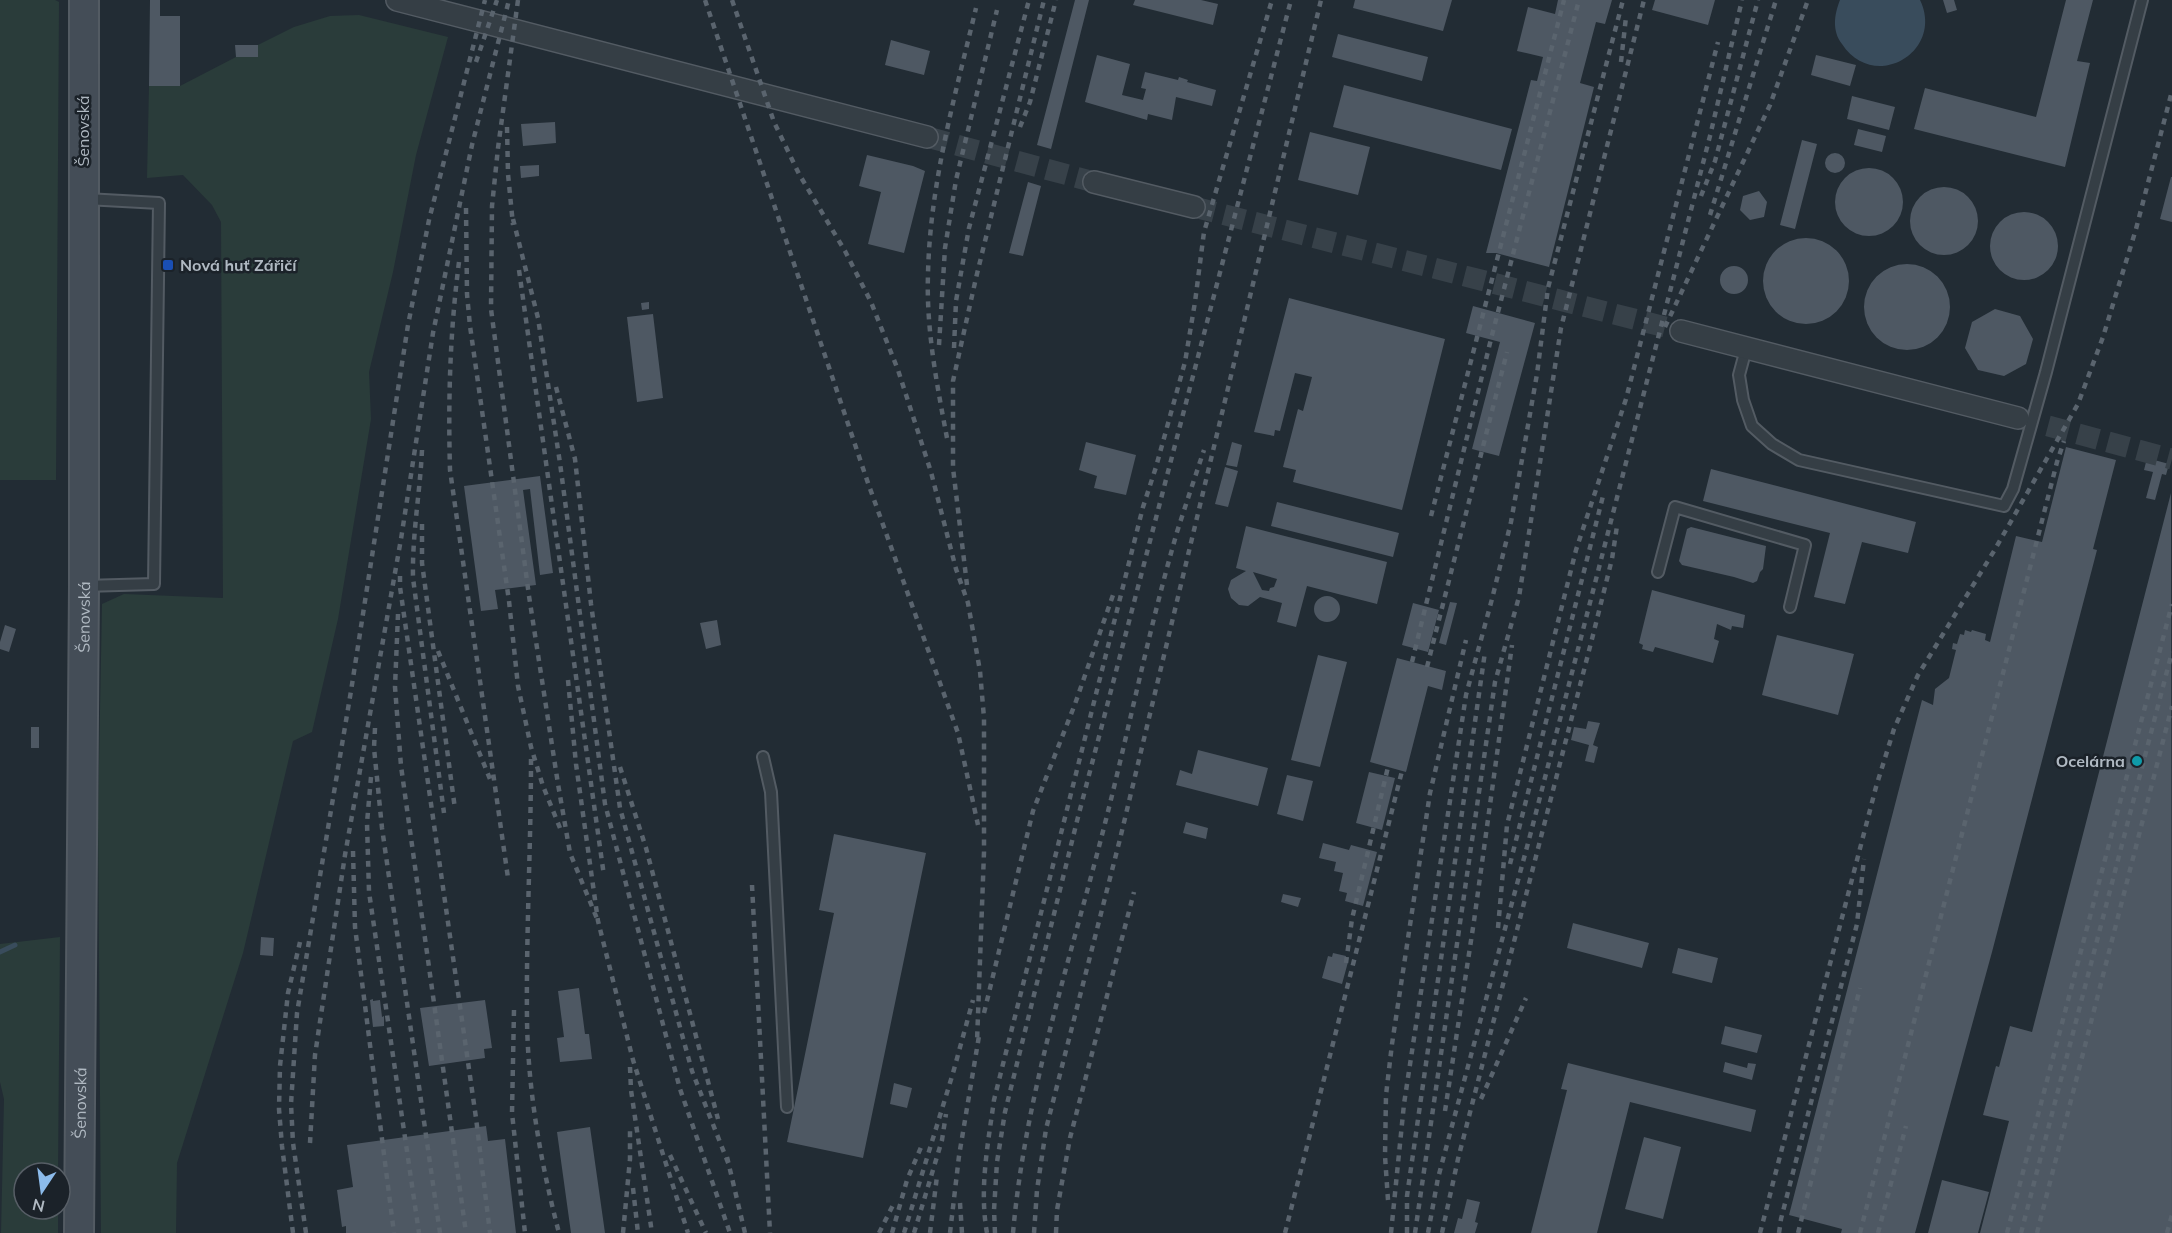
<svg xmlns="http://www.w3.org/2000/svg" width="2172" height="1233" viewBox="0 0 2172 1233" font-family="Mulish,sans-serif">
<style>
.green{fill:#2a3c3a}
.water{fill:#394c5c}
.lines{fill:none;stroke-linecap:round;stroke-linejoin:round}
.stream{stroke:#394c5c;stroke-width:5}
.building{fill:#4e5863;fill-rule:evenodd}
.street-tunnel{stroke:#374149;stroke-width:21;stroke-dasharray:21 10;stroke-linecap:butt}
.lane-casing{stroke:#535b63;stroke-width:14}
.street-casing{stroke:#535b63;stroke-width:24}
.secondary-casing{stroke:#535b63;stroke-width:32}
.lane{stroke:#353e45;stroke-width:10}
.street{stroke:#353e45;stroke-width:21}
.secondary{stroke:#444d57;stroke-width:28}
.rail{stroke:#5a646e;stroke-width:4.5;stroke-dasharray:6 6;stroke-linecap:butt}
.transit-dot{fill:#1a4fb4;stroke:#1b2229;stroke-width:2}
.culture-dot{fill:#0f9aa8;stroke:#1b2229;stroke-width:2}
.labels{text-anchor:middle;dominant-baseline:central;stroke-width:5;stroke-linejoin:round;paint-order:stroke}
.street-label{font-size:16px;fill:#b0b9c2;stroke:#1b2229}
.poi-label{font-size:16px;font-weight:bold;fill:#b0b9c2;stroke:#1b2229;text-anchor:start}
</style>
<rect width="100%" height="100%" fill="#222c34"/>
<!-- green -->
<path class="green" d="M0,0h55l4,2 -3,478h-56z
M359,15l89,22 -32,118 -23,117 -24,100 2,47 -33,200 -26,113 -19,9 -50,212 -66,210 -1,70h-75l-3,-415 4,-214 22,-10 99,4 -2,-376 -9,-17 -29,-30 -36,3 2,-92h31l56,-29h22v-12l36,-18 36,-11z
M60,937l-2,236h-34v36h34v24h-57l3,-134 -4,-17v-138z"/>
<!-- water -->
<path class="water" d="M1840,0h80c25,52 -46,93 -78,44 -10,-13 -8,-29 -2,-44z"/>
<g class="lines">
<!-- stream -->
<path class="stream" d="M0,952l15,-7"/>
</g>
<!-- building -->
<path class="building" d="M150,0h10v16h20v70h-31z
M1075,0h14l-38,149 -14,-4z
M1135,0h66l17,4 -5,21 -80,-20z
M1355,0h97l-9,31 -90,-23z
M1558,0h54l-7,24 -9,-2 -16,61 14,4 -45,180 -53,-14h-10l45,-173 6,1 6,-24 -26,-6 11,-44 27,7z
M1655,0h60l-7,25 -56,-15z
M1943,0h11l3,10 -10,3z
M2066,0h27l-16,61 13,2 -25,104 -151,-38 11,-41 111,29z
M1338,34l90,23 -6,24 -90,-24z
M891,40l39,11 -6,24 -39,-10z
M235,45h23v12h-22z
M1097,55l33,9 -8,31 21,5 3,-11 -5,-1 4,-16 33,8 1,-3 9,3 -1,2 29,8 -4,16 -36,-9 -4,23 -24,-6 -1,6 -62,-18z
M1816,55l40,10 -6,21 -39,-11z
M1344,85l168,44 -11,41 -168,-43z
M1852,96l43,11 -6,23 -42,-11z
M555,122l1,21 -33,3 -2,-22z
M1858,129l28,7 -4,16 -28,-7z
M1310,132l60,15 -12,48 -60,-15z
M1802,140l15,4 -22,85 -15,-4z
M1825 163a10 10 0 1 1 20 0a10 10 0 1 1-20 0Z
M867,155l46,11 12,5 -21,82 -36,-9 13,-52 -22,-6z
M539,165v11l-18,2 -1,-12z
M1835 202a34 34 0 1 1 68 0a34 34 0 1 1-68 0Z
M2171,177h1v45l-12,-3z
M1028,182l13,4 -18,70 -14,-3z
M1910 221a34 34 0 1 1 68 0a34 34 0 1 1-68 0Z
M1759,191l8,11 -3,15 -14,3 -10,-10 3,-14z
M1990 246a34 34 0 1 1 68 0a34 34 0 1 1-68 0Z
M1763 281a43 43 0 1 1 86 0a43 43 0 1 1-86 0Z
M1864 307a43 43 0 1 1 86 0a43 43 0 1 1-86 0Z
M1720 280a14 14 0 1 1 28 0a14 14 0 1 1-28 0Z
M1289,298l156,41 -43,171 -109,-28 3,-12 -13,-3 15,-58 5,2 9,-34 -17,-4 -15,58 -5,-1 -1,6 -20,-4z
M649,302v7l-7,1 -1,-7z
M1473,306l62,17 -36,133 -27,-7 28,-107 -34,-9z
M1995,309l25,7 13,23 -7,25 -22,12 -26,-6 -13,-22 7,-26z
M653,314l10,84 -26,4 -10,-85z
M1086,442l50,13 -10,40 -32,-7 3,-12 -18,-6z
M1232,442l10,3 -5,22 -11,-2z
M2066,447l50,13 -23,89 4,1 -105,402 -77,281h-74l1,-4 -53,-14 133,-515 11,5 2,-16 14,-11 7,-28 -4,-1 1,-6 4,1 3,-10 4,1 1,-5 6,2 1,-2 14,4 -1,6 5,2 26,-106 26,6z
M2147,458l22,6 -3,11 -4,-1 -7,26 -9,-2 7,-26 -9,-2z
M1225,467l13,4 -10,36 -13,-3z
M1711,469l205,53 -8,31 -46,-11 -17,62 -31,-7 16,-64 -127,-32z
M540,476l13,97 -13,2 -10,-86 -7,1 13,95 -41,5 3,19 -17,2 -17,-125z
M2171,493l1,740h-192l29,-112 -26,-6 13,-49 3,1 11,-41 22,6z
M1277,502l122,31 -6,24 -122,-31z
M1246,526l141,36 -10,42 -70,-18 -11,41 -19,-5 5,-19 -22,-6 -12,9 -9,-1 -8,-7 -3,-9 3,-9 15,-9 -10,-3zM1253,572l24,7 -3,8 -4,1 -1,3 -7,-1z
M1691,527l75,19 -3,23 -3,3 -3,9 -4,2 -19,-6 -52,-12 -3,-4 8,-32z
M1652,590l93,25 -2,13 -11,-2 -1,4 -14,-6 -3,15 5,2 -6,22 -58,-16 -2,5 -11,-3 1,-4 -4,-2z
M1314 609a13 13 0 1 1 26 0a13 13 0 1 1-26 0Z
M1450,602l7,1 -11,42 -7,-2z
M1413,603l26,7 -11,42 -26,-7z
M717,620l4,25 -15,4 -6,-26z
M5,625l11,4 -7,23 -9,-3v-7z
M1777,635l77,19 -16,61 -76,-20z
M1318,655l29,7 -27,105 -29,-7z
M1397,658l49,13 -4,19 -14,-4 -22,86 -36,-10z
M1588,721l12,2 -7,22 5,2 -4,16 -9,-2 4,-16 -18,-5 3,-13 12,2z
M31,727h8v21h-8z
M1198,750l70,18 -10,38 -82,-21 4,-15 12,4z
M1369,772l26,6 -13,52 -26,-7z
M1287,775l26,6 -10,40 -26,-7z
M1186,822l22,6 -2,11 -23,-6z
M834,834l92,19 -63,305 -76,-16 47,-229 -15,-3z
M1323,843l26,7 2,-5 26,7 -14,54 -18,-5 2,-8 -8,-2 4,-18 -9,-2 2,-9 -17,-4z
M1283,894l18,4 -3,9 -17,-5z
M1573,923l76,20 -7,25 -75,-20z
M261,937l13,1 -1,18 -13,-1z
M1678,948l40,10 -6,25 -40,-10z
M1333,953l13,3 -1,5 3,1 -6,22 -20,-6 6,-22 4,1z
M579,988l6,46h4l3,25 -32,3 -3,-24 7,-1 -6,-46z
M373,999v2l7,-1 2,17 2,-1v10l-11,1 -3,-27z
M485,1000l7,48 -8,1 1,9 -56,8 -9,-58z
M1725,1026l37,9 -5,18 -36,-9z
M1725,1062l22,6 1,-5 8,1 -4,16 -29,-8z
M1568,1063l188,47 -5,22 -121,-30 -33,131h-66l36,-143 -6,-1z
M894,1083l18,5 -5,20 -17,-4z
M486,1126l2,15 17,-2 11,94h-170v-7l-4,1 -5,-37 16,-3 -6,-42z
M590,1127l15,106h-34l-14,-101z
M1644,1137l37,10 -18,72 -38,-10z
M1942,1180l47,12 -11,41h-50z
M1467,1199l13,3 -5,20 3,1 -3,10h-21l4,-15 4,1z"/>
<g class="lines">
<!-- street-tunnel -->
<path class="street-tunnel" d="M927,137l167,45
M1194,207l487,124
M2018,418l154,41"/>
<!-- lane casing -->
<g class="lane-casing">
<path id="lane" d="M1746,349l-7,26 4,25 9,26 20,18 27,16 205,46 9,-17 33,-117 96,-372
M1658,572l17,-65 130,38 -15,62
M84,586l70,-2 5,-381 -73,-4
M763,757l8,35 16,315"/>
</g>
<!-- street casing -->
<g class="street-casing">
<path id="street" d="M397,0l530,137
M1094,182l100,25
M1681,331l337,87"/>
</g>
<!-- secondary casing -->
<g class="secondary-casing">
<g id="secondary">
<path id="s1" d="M79,1233l5,-647v-586"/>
</g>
</g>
<!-- lane -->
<use href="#lane" class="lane"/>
<!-- street -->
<use href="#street" class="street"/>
<!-- secondary -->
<use href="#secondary" class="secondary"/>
<!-- rail -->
<path class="rail" d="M518,0l-20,148 -6,58 -1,103 38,287 29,188 12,69 28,68
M705,0l163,483 90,250 20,92
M732,0l42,122 25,52 46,77 26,51 27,68 33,102 25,97 12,34 12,68 4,47v134l-7,190
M476,62l21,-62
M1621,62l5,-45
M507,127l1,47 5,51
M1020,127l10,-25 26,-102
M1701,196l14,-35 43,-161
M466,208l1,86 3,32 39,275 9,85 13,61 12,39 17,42
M1710,215l66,-215
M513,219l25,99 22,145 45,341 75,285 50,144
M459,262c-9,69 -11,138 -9,208l58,408
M519,270l85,606
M1665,327l105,-222 38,-105
M939,345l6,-97 11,-68 41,-170
M954,348l2,-47 13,-73 60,-228
M556,387l19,72 16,145 29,204 72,263 37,94
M947,438c-10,-53 -21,-109 -19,-164 2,-91 27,-178 48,-266
M422,450c-2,43 -10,85 -9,128l31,235
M1431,516l133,-516
M422,524v39l33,246
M400,576v11l76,531 14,115
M967,585l-14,-117v-87l23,-103 68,-278
M398,614l-3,73 6,79 65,467
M438,651l52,128
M1412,662l79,-323 88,-339
M1427,667l80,-315
M568,680l8,84 22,157 35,139 55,173
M375,728l-1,20 8,80 58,405
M531,759c0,87 -5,174 -4,261 1,72 14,144 32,213
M620,767l26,81 72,271
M371,777l-4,46 2,69 50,341
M353,851l2,76 39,306
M1510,864l94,-372
M752,885l18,348
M1498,928l9,-103 69,-275 50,-151 92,-357
M1346,963l6,-44 36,-152
M514,1010l-2,103 13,120
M984,1013l49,-202 42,-107 38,-109
M630,1067l1,23 21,143
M1481,1099l45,-101
M1445,1111l29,-190 38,-276
M310,1143l5,-88 30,-200 56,-316 32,-206 39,-188 37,-145
M670,1155l36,78
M727,1157l18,76
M633,1188l5,45
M1388,1200l-3,-44 1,-61 6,-51 38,-251 36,-153
M960,1203l2,30
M293,1233l-11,-87 -3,-37 1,-43 8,-73 12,-51
M306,1233l-13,-90 -2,-39 6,-91 54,-322 57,-366 21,-105 56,-220
M623,1233l7,-74v-31
M879,1233l16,-32
M892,1233l15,-53 15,-35
M904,1233l49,-160 20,-73
M914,1233l28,-93 4,-26
M930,1233l7,-57
M950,1233l9,-77 20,-120
M987,1233c-8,-44 1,-89 7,-133l149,-593 13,-40 29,-105 10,-60 9,-70 68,-232
M995,1233l-1,-23 3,-48 8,-50 72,-291 214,-821
M1013,1233c12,-136 55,-266 89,-398 26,-100 46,-203 75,-303 9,-28 18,-55 27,-82
M1034,1233l3,-43 9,-61 74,-290 201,-839
M1056,1233l1,-23 13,-72 64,-246
M1285,1233l117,-462
M1391,1233l13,-129 62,-409 26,-96 19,-77 26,-148 11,-86 75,-288
M1407,1233v-37l78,-544
M1415,1233l80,-551 24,-85 42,-269 83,-328
M1428,1233l10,-55 93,-346 179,-696 32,-136
M1442,1233l16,-74 134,-520 20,-80 5,-33
M1760,1233l116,-446 18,-58 24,-54 76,-124 84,-147 25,-67 33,-108 36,-138
M1779,1233l2,-14 76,-295 7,-65
M1798,1233l62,-245
M1860,1233l197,-771 7,-21
M1878,1233l28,-107
M2007,1233l165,-629
M2021,1233l151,-581
M2037,1233l135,-527
M2167,1233l5,-18"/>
</g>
<!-- markers -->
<rect class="transit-dot" x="162" y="259" width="12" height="12" rx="3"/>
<circle class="culture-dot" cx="2137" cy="761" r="6"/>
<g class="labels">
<!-- street labels -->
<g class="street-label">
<text transform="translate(83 131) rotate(-90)">Šenovská</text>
<text stroke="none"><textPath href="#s1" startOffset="616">Šenovská</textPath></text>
<text stroke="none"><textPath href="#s1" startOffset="130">Šenovská</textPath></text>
</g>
<!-- poi labels -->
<g class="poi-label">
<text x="180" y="265">Nová huť Zářičí</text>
<text x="2125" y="761" text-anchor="end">Ocelárna</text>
</g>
</g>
<!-- north arrow -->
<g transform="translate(42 1191) rotate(193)"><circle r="28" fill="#1b2229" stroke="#575e66" stroke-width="1.5"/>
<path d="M0-4.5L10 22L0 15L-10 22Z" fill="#8cbbeb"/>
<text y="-9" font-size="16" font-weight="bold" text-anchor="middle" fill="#b0b9c2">N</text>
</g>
</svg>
